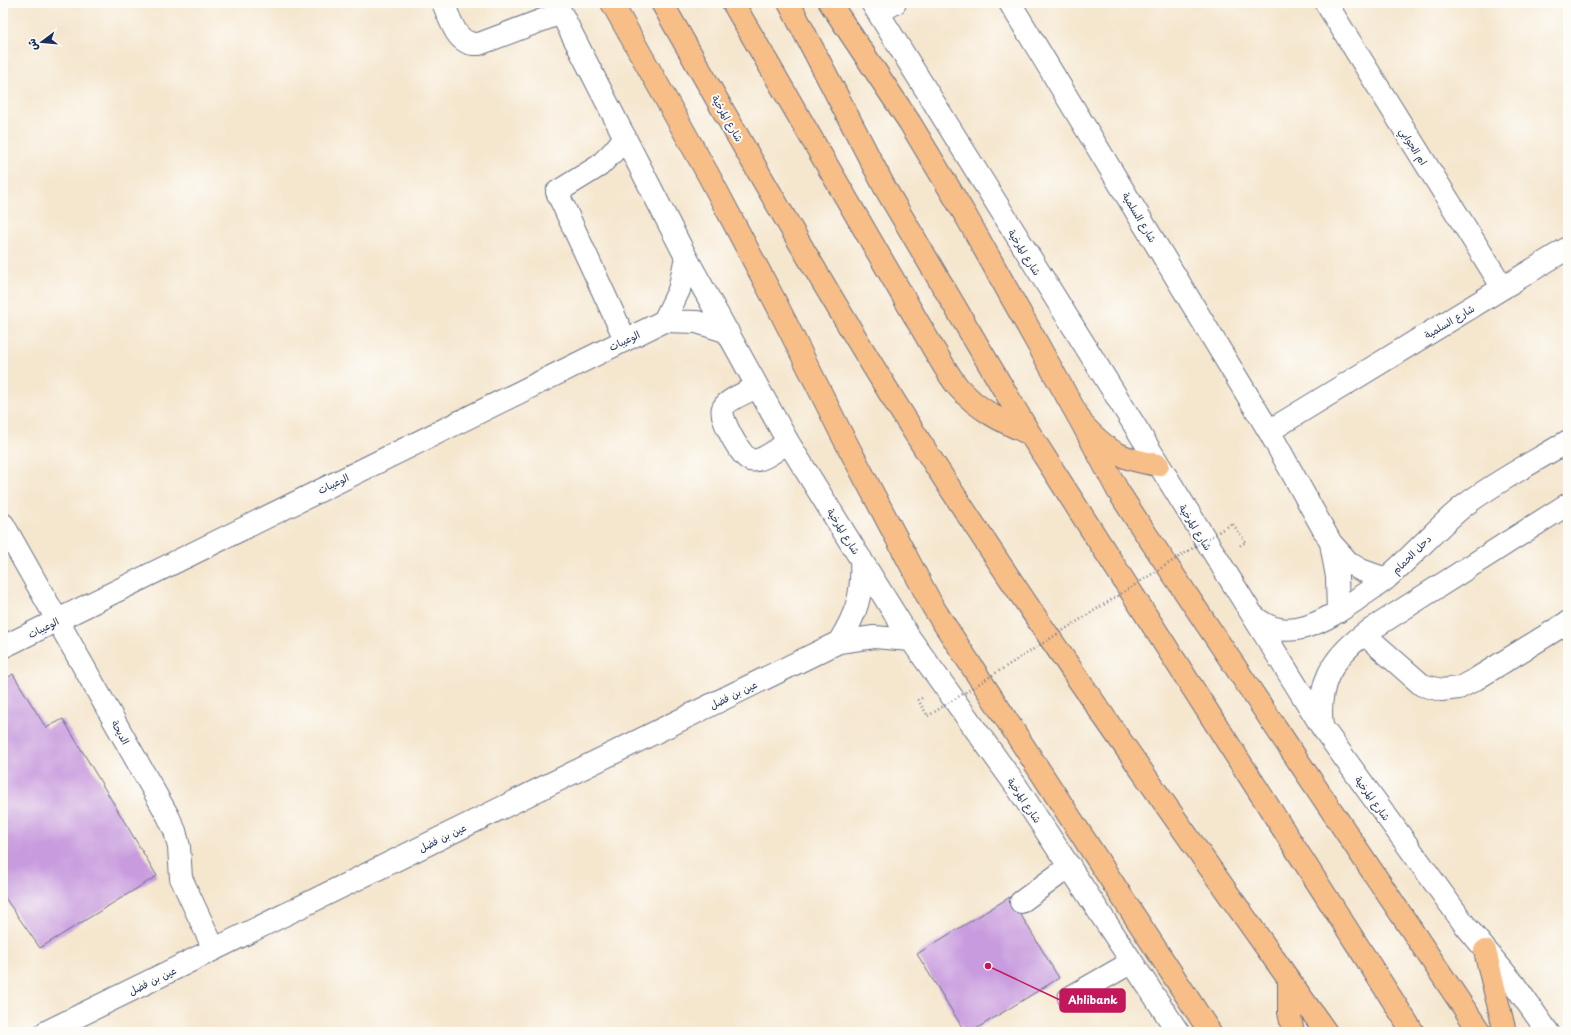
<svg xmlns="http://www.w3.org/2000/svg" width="1571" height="1035" viewBox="0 0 1571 1035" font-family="'Playpen Sans','Playpen Sans Arabic',sans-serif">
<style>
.building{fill:#c89bde}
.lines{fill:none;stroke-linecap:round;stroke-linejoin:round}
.minor-casing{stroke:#676f85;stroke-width:24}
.major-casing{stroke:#676f85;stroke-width:24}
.highway-casing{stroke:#676f85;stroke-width:24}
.path{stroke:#676f85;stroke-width:2.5;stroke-dasharray:1 3;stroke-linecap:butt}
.minor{stroke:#fff;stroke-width:22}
.major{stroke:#f7be88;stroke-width:22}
.highway{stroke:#f7be88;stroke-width:22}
.path-bridge{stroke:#676f85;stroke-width:2.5;stroke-dasharray:1 3;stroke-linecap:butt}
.labels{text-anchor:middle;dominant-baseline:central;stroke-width:4;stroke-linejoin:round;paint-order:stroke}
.street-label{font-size:10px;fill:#1b2f5e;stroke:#fdfcf7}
.leader{fill:none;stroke:#c2185b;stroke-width:1.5}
.callout-dot{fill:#c2185b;stroke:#fdfcf7;stroke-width:1.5}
.callout{fill:#c2185b;stroke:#c2185b;stroke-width:1.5}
.callout-label{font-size:11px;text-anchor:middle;font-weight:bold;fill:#fff}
</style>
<rect width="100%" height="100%" fill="#fdfcf7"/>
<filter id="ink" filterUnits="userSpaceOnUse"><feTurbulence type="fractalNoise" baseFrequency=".025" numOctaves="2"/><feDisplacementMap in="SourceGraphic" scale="8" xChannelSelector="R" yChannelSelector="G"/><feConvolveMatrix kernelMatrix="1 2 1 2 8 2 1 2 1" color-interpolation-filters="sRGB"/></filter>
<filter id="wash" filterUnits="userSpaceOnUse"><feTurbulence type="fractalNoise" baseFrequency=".012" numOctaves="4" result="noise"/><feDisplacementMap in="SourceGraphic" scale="16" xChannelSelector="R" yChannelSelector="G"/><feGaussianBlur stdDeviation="0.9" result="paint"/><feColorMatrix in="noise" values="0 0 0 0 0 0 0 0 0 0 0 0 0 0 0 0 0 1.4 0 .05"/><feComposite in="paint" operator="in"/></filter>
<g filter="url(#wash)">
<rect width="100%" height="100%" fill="#f5e6ce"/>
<g id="blocks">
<!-- building -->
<path class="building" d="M13,674l33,54 17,-9 94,157 -117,72 -37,-53v-214z
M1010,897l49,81 -88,54h-6l-48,-78z"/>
</g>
</g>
<g filter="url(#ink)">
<use href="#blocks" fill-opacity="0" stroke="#676f85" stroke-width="1"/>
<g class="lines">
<!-- minor casing -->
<g class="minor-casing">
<path id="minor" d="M443,3c8,17 13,43 36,41l82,-31
M556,3l130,254 102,185 123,198 106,147 161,245
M872,3l450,724 143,198 49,59 34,48
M1010,3l259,428 62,112 18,20 12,7 25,9
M1326,3l177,285
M878,13l17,-10
M625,137l-11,14 -15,15 -42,26 68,147
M664,321l15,-31 7,-33
M757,387c-8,4 -30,13 -34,21 -5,8 18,49 27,52 12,3 28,-12 38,-18
M1269,431l299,-183
M3,524l165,292 7,15 4,16 2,31 33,71
M1331,543l6,34 1,35
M1253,615c32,32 73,5 103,-15 10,-8 22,-14 32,-23 27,-23 49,-50 77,-72 32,-24 69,-43 103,-64
M1364,634l58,51 19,5 18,-2 17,-9 92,-57
M839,642c18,-29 24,-48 22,-83
M3,647l661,-326 33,1 31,10
M1322,727c-5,-42 9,-68 42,-93l204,-130
M1021,902l49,-36
M1069,998l63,-36
M46,1032l793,-390 35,-5 37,3"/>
</g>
<!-- major casing -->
<g class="major-casing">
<path id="major" d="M612,3l97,173 68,129 64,128 92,174 277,425"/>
</g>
<!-- highway casing -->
<g class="highway-casing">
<path id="highway" d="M662,3c76,134 152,268 233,399 135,215 284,422 431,630
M733,3l200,345c8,13 16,28 25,39 20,23 45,35 72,47
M789,3l96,185 145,246 383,598
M830,3l80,120 57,95 116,207c26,27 37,34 75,40
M1083,425l35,66 20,31 342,510
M1485,951l20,81
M1289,980v32l4,20"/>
</g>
<!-- path -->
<path class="path" d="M1227,527l5,-4 14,19 -7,4
M922,698l-4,2 10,16"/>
<!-- minor -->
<use href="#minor" class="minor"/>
<!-- major -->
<use href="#major" class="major"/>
<!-- highway -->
<use href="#highway" class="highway"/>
<!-- path-bridge -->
<path class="path-bridge" d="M928,716l295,-187"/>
</g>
</g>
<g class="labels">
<!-- street labels -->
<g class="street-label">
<text transform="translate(728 118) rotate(60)">شارع المرخية</text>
<text transform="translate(1414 146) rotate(58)">ام الجوابي</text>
<text transform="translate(1140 217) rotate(59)">شارع السلمية</text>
<text transform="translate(1025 252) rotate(58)">شارع المرخية</text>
<text transform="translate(1449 321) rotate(-31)">شارع السلمية</text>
<text transform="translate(624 340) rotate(-26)">الوعيبات</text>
<text transform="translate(333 483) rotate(-26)">الوعيبات</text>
<text transform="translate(1196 527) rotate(58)">شارع المرخية</text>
<text transform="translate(844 531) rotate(58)">شارع المرخية</text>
<text transform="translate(1411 554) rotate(-45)">دحل الحمام</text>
<text transform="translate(43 627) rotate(-27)">الوعيبات</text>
<text transform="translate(733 694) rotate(-26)">عين بن فضل</text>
<text transform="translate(121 732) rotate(61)">الديحة</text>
<text transform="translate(1373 798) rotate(54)">شارع المرخية</text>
<text transform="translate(1025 800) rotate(56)">شارع المرخية</text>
<text transform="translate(442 837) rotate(-26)">عين بن فضل</text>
<text transform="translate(152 980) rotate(-26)">عين بن فضل</text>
</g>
</g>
<!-- callouts -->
<path class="leader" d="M988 966L1060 1000"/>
<circle class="callout-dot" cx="988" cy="966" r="4"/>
<rect class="callout" x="1060" y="989" width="65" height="23" rx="4"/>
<g class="callout-label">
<text x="1093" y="1004">Ahlibank</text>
</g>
<!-- margin -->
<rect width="1571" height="1035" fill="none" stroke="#fdfcf7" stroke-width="16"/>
<!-- north arrow -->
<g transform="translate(42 42) rotate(254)" stroke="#fdfcf7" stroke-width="3" paint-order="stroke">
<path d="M0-3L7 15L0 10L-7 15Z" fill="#1b2f5e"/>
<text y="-6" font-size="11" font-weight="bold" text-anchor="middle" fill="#1b2f5e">ش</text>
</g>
</svg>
